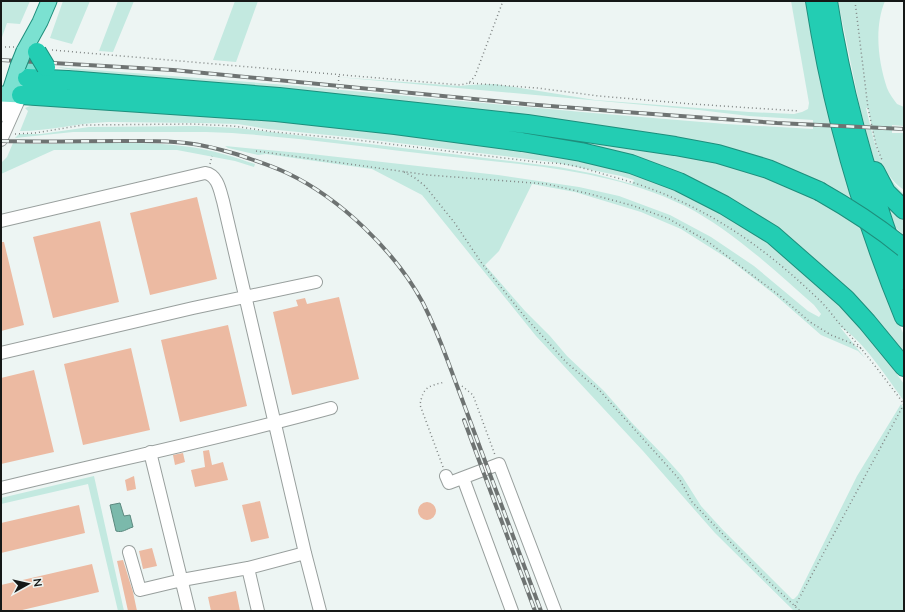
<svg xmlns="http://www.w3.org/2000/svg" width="905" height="612" viewBox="0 0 905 612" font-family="Mulish,sans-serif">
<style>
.green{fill:#c3e9e0}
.water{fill:#7bb9ab;stroke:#5c897f}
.building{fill:#ecbaa2}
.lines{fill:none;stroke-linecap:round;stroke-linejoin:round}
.minor-casing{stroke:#989f9d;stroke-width:14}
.major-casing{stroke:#1e8e7c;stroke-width:17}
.highway-casing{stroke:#1e8e7c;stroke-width:20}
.path{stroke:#818685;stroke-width:1.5;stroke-dasharray:1 3;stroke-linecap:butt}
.minor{stroke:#fff;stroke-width:12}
.major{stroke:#7be1d1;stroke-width:15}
.highway{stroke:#23cdb3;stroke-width:18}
.rail-casing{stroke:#6e7372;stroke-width:4}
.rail{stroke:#edf5f3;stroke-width:2.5;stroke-dasharray:8;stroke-linecap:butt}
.major-bridge-casing{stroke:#1e8e7c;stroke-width:17;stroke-linecap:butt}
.highway-bridge-casing{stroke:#1e8e7c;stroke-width:20;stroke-linecap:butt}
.major-bridge{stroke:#7be1d1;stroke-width:15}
.highway-bridge{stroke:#23cdb3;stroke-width:18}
</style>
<rect width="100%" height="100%" fill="#edf5f3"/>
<!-- green -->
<path class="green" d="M1,1h29l-10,23 -13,-1 -6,17z
M63,1h27l-18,43 -22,-6z
M118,1h16l-21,51 -14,-1z
M235,1h23l-22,61 -23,-2z
M791,1h15l26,129 19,68 -24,-14 -1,2 -56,-24 -683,-89 -31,-6 231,18 306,28 133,11 87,5v-9l-64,-4 -50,-6 -362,-33 123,9 9,-1 26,-1 100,16 154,12 45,2 8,-2 6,-3 1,-6z
M838,1h47c-11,26 -7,60 2,87 2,5 6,11 10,16l7,3v19l-12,-1v8h12v57c-26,-17 -30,-54 -36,-82h-2c8,32 13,63 38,86v11l-28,-37 -16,-60z
M35,104l250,17 165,18 161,26 68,26 26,13 46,27 22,14 64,57 38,42 29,40v17c-15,-20 -42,-63 -64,-74l25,31 -7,-7 -37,-16 -47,-41 -44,-34 -49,-31 -40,-17 -66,-20 -43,-8 -33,67 -14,14 40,46 25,25 17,20 37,35 28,32 32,33 18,20 19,30 22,24 69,69h2l4,-4 59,-119 44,-72 3,5v202h-110l-79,-78 -72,-82 -107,-115 -114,-141 -50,-26 -106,-15 -8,1 -30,-7 -3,-2 86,8 187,21 81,12 40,9 51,19 41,22 43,29 54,45 11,6 2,-3 -7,-9c-40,-35 -82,-75 -129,-99 -75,-37 -160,-41 -241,-50 -71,-8 -141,-18 -212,-23l-26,-1h-133l-58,6 4,-4h22l48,-7 108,-1 41,2 321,39 36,7 37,10 2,-4 -13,-4 -69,-14 -194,-24 -90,-9 -30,-5 -38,-1 -92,-1c-30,1 -59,9 -88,9l8,-20 -3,-3z
M467,125l35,3 204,28 83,26 72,43 25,71 18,39v24l-177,-158z
M13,143l21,1c51,0 105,-4 156,3 22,3 44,10 65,17l-1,3 -19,-6 -58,-11h-123l-53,24v-11l6,-6z
M883,193l21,21v21l-13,-11z
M94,476l30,135h-6l-30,-127 -87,20v-6z"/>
<!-- water -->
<path class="water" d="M120,503l4,13 6,-1 3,12c-7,2 -10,6 -17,4l-6,-26z"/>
<!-- building -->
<path class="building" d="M197,197l20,82 -67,16 -20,-82z
M100,221l19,81 -66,16 -20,-81z
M1,242h3l20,83 -23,6z
M339,297l20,82 -67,16 -19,-83 25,-6 -2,-6 9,-2 2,6z
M228,325l19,81 -67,16 -19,-82z
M131,348l19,82 -67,15 -19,-81z
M34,370l20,82 -53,12v-86z
M209,450l3,15 11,-3 5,18 -33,7 -4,-17 14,-3 -2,-16z
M183,453l2,9 -10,3 -2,-10z
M134,476l2,13 -9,2 -2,-11z
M260,501l9,37 -18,4 -9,-37z
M418 511a9 9 0 1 1 18 0a9 9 0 1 1-18 0Z
M79,505l6,28 -84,20v-30z
M152,548l5,18 -14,3 -4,-18z
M123,560l10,32 4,19h-9l-11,-50z
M92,564l7,28 -81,19h-17v-26z
M236,591l4,20h-29l-3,-14z"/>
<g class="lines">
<!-- minor casing -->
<g class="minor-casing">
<path id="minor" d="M1,115l8,-21
M1,140l20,-45
M1,221l204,-48c13,2 15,18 18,28l82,352 15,58
M1,353l192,-45 123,-26
M150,452l39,159
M446,476l3,7 50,-19 56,147
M463,478l49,133
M1,488c110,-27 221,-50 330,-80
M129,552l11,38 42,-10 66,-12 57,-15
M248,568l10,43"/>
</g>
<!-- major casing -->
<g class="major-casing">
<path id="major" d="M24,51l16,-29 9,-21
M1,94l20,1 10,-29
M9,94l9,-28"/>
</g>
<!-- highway casing -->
<g class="highway-casing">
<path id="highway" d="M815,1c17,109 47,214 89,316
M828,1c15,96 42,189 76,279
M27,78l41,2 211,17 248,27 148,22 43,8 50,15 51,22
M21,95l255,17 119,13 127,17 59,10 50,12 48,18 45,23 49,30 73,64 21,23 37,45
M875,171l11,21 18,18"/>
</g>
<!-- path -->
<path class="path" d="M855,1l13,107 8,37 6,15
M1,47h13
M52,50l408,35 9,-2 6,-7 28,-75
M469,83l68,5 62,8 93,8 107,7
M338,89l1,-15
M15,134l20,-1 48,-8 109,-1 41,2 41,6 75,7 196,24c23,-1 44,7 65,13 81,21 146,63 206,121 8,7 15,16 22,25 24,26 45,54 66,82
M256,151l172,24 119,9 43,10 44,12 35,13 38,22 73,55 30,26 21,13 20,8 11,6
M210,164l2,-8
M404,172l11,6 10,8 29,36 29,43 42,52 42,46 33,28 80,89 12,22 72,75 36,34
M462,386l11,9 22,60
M443,467l-23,-62c3,-18 8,-19 25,-23
M795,606l109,-202"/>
<!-- minor -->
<use href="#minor" class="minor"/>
<!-- major -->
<use href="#major" class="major"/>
<!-- highway -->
<use href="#highway" class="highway"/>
<!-- rail casing -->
<g class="rail-casing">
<path id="rail" d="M1,60l172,10 352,34 100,8 152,11 127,6
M1,141c40,1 81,0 121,0 21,0 42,-1 64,2 17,2 33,6 50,11 17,6 34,11 51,19 53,25 108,78 136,130 9,18 17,37 24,56l94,252
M464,420l71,191"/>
</g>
<!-- rail -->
<use href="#rail" class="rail"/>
<!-- major-bridge casing -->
<g class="major-bridge-casing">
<path id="major-bridge" d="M18,66l6,-15"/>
</g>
<!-- highway-bridge casing -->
<g class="highway-bridge-casing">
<path id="highway-bridge" d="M37,52l9,15
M819,191c30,17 58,35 85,57"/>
</g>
<!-- major-bridge -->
<use href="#major-bridge" class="major-bridge"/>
<!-- highway-bridge -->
<use href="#highway-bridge" class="highway-bridge"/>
</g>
<!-- border -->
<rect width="905" height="612" fill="none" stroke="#151817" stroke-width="4"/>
<!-- north arrow -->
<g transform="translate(28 584) rotate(82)" stroke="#edf5f3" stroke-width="3" paint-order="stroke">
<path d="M0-3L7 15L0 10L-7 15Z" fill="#151817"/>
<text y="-6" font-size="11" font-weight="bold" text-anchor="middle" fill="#151817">N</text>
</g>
</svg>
